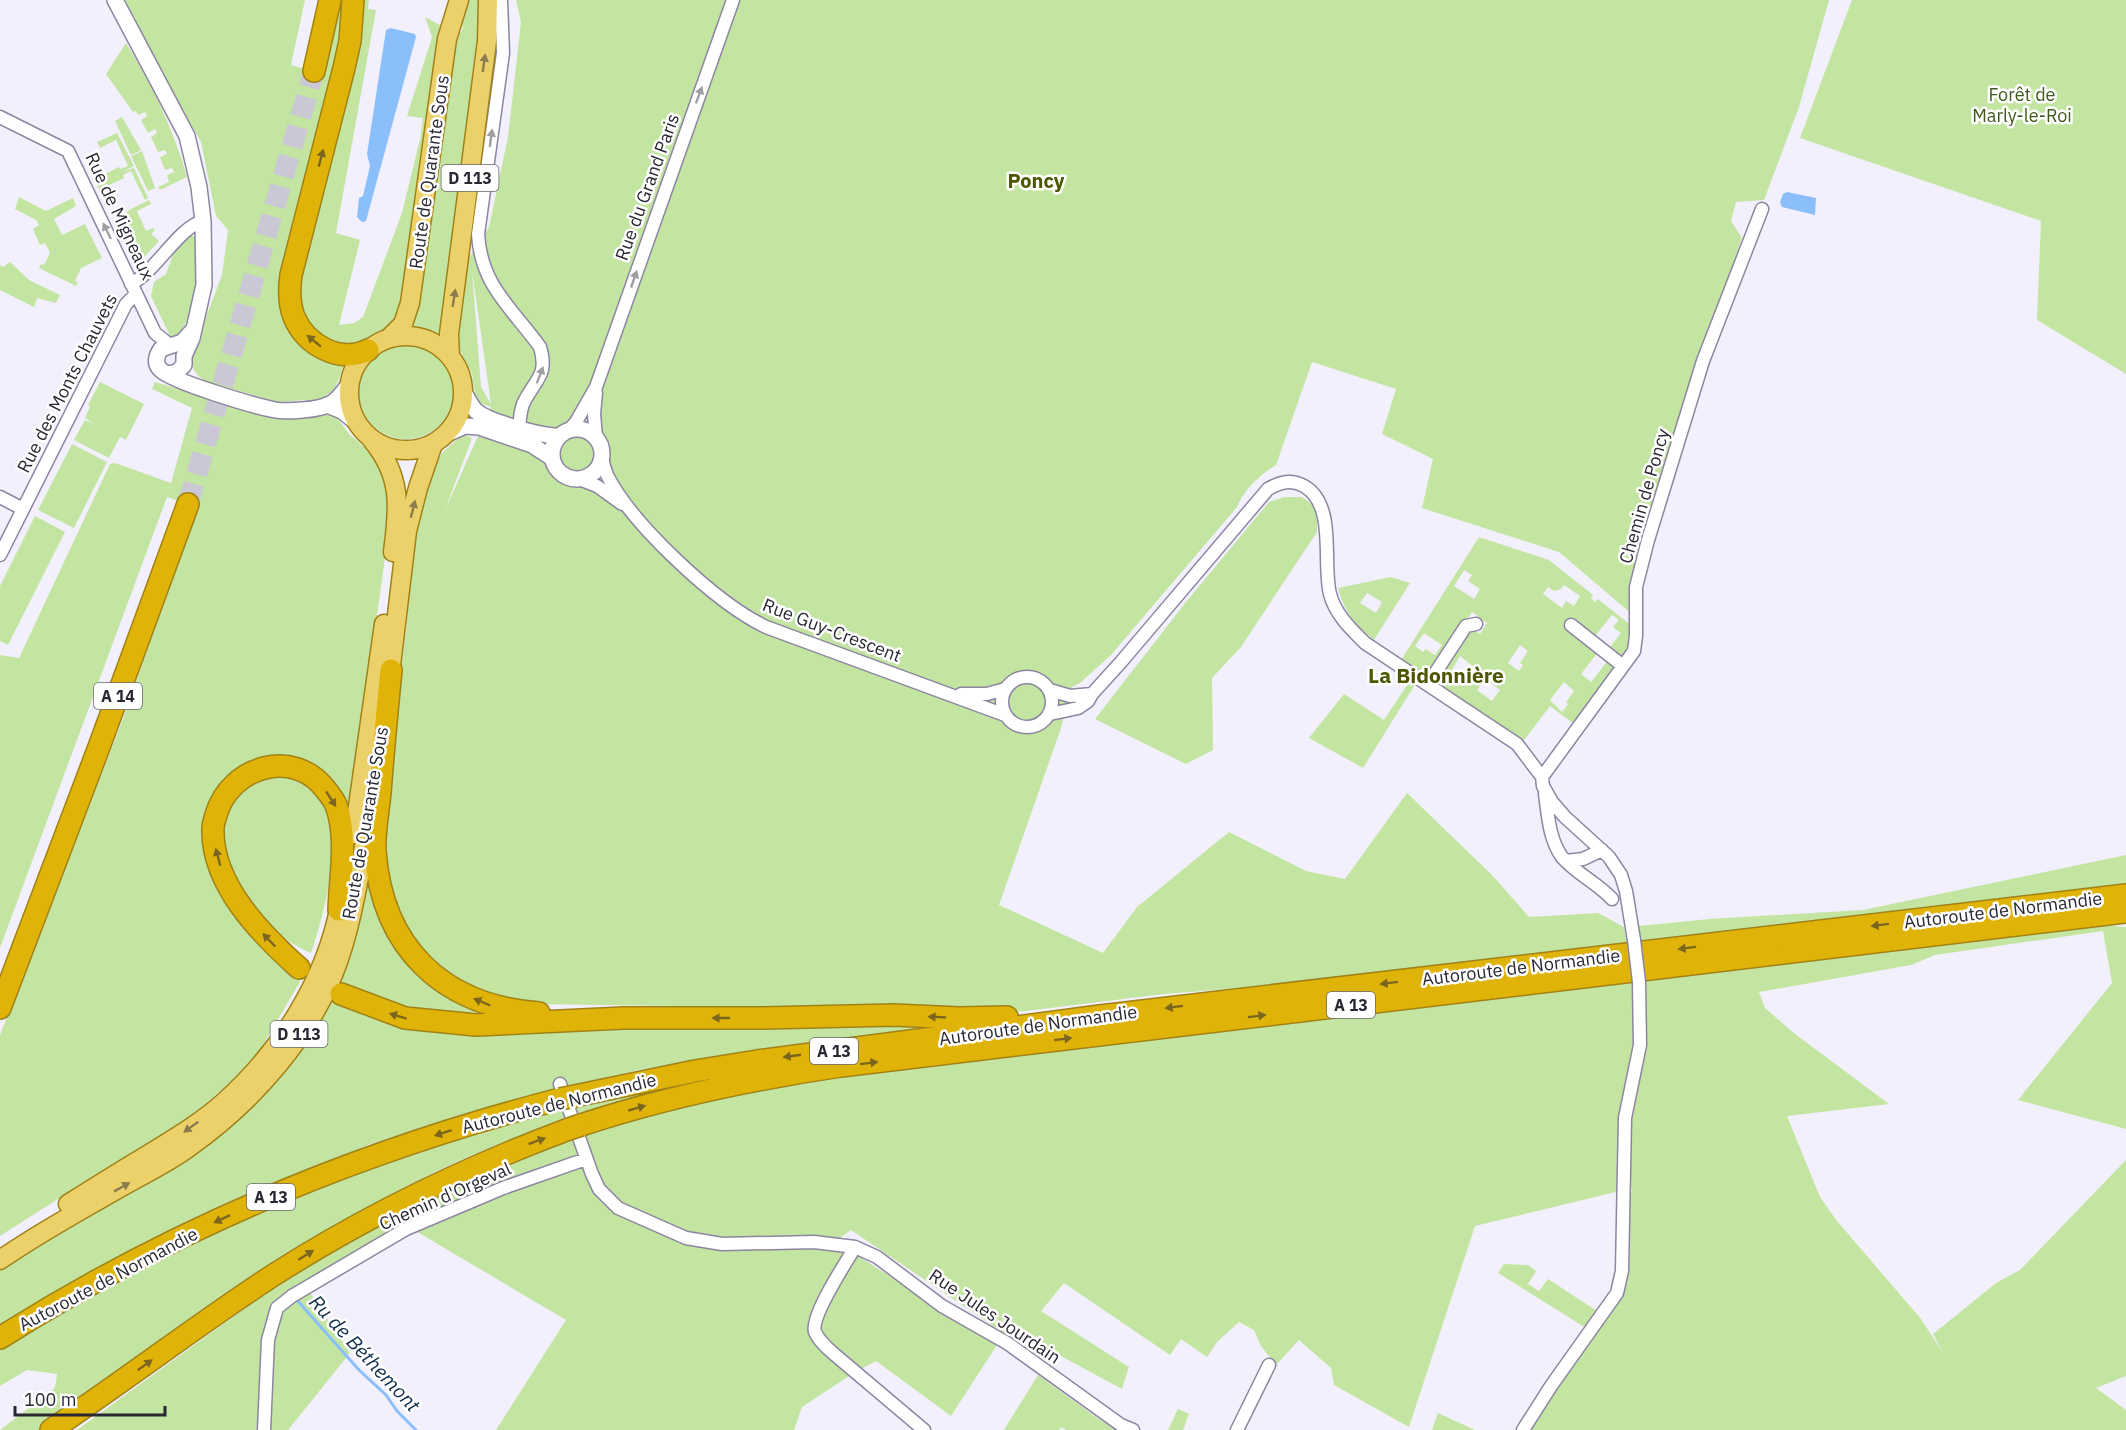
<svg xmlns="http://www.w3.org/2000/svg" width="2126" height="1430" viewBox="0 0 2126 1430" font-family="'IBM Plex Sans',sans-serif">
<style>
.green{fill:#c3e5a1;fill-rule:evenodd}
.water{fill:#8abffb}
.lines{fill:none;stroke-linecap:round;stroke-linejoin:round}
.stream{stroke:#8abffb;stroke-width:3}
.motorway-tunnel{stroke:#cac8d4;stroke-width:21;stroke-dasharray:21 10;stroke-linecap:butt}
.minor-casing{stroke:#8c86a2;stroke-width:15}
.tertiary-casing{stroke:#8c86a2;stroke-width:18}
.primary-casing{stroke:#a08217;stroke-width:21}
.motorway-casing{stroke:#a08217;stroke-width:24}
.minor{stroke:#fff;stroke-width:12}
.tertiary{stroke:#fff;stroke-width:15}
.primary{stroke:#ecd16b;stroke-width:18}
.motorway{stroke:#e0b309;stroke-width:21}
.minor-bridge-casing{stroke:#8c86a2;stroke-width:15;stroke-linecap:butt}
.motorway-bridge-casing{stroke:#a08217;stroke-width:24;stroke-linecap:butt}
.minor-bridge{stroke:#fff;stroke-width:12}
.motorway-bridge{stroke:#e0b309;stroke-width:21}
.oneway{fill:#8a7c4e}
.oneway2{fill:#9f9ea3}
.oneway3{fill:#7b6620}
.labels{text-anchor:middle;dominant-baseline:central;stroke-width:5;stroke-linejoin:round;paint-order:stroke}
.shield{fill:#fff;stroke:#696870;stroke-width:1.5}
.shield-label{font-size:16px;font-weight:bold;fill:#292732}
.park-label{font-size:18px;fill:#3e591a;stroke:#fff}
.street-label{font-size:18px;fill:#292732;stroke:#fff}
.neighbourhood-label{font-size:20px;font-weight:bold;fill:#4d5600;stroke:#fff}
.water-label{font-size:20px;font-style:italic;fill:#132f4c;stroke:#fff}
.quarter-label{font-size:21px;font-weight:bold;fill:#4d5600;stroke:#fff}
</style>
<rect width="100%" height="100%" fill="#f2f0fc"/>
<!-- green -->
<path class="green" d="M125,0h180l-14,65 32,9 18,-74h7l-1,19 -65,275 62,70 -9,25 -14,10 -43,3 -70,-20c-13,-6 -16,-13 -17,-26l31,-81 6,-45 -12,-14 -15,-74 -69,-122 3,-2z
M361,0h8l-1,9 8,1 -40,223 24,7 -21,85 15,-2 9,-6 39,-104 18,-74 3,-21 -16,-2 25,-79 -7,-20 22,12 -43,276 -13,24 -31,13 -16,4 -28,-12 -14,-17 -4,-34z
M469,0h12l1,36 -40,302 -15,-6 -19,-4 44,-275 7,-21h2l2,-5 -2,-1z
M516,0h1313l-30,107 -35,93 -28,2 -5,19 11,17 -4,11 3,4 -26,66 -82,296 -74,-63 -137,-44 11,-49 -51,-25 14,-45 -84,-27 -36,103c-16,10 -32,24 -39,42l-126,148 -31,28 -8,4 -12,44 -61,174 104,48 34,-46 92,-75 77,39 39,8 62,-86 85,82 37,42 69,-4 26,14 3,16 -360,43 -103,8 -138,17 -49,2 -157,-5 -288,-4 -61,-12 -54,-44 -31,-61 -7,-50 27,-205 9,-100 8,-40 19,-39 21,-19 9,4 -27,72 46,-103 -12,-4 -4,-8 -3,-21 -13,-26 -1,-10 11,-84 1,2 19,-29 19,-90 13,-115zM472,271l19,133 -10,-17z
M1852,0h274v374l-89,-54 4,-99 -241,-83z
M126,43c26,42 48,87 61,134l-27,13 -2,-3 11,-5 -2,-7 7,-3 -2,-4 -7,2 -5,-13 7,-3 -2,-4 -7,2 -7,-15 6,-4 -2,-4 -7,4 -7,-13 6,-4 -2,-4 -7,3 -2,-4 -3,1 -27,-38z
M122,117l19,33 -10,5 -16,-34z
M117,133l17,33 -12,6 12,-4 14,30 -3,2 -14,-29 -8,4 1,3 -25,12 -4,-11 24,-12 2,2 7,-3 -12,-26 -16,8 -3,-6z
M142,151l13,37 -7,3 -17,-35z
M19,197l27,14 27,-13 3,8 -22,13 8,16 23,-11 17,34 -21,10 -6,13 3,1 -2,4 -37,-18 2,-4 3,1 6,-12 -5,-10 -5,2 -7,-16 6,-4 -3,-5 -21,-11z
M149,200l2,4 -14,7 9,20 7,-3 2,2 -4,4 8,7 -23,25 -20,-43 13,-13z
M190,236h5c0,32 5,74 -18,100h-7l-19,-40 3,-14 12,-8 7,-20z
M10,262l19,18 31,15 -4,8 -19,-5 -3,9 -34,-17v-25l3,2z
M359 392a47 47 0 1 1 94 0a47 47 0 1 1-94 0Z
M100,382l44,22 -18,36 -6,-3 -11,21 -35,-18 11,-20 10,4 -10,-6 5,-11 -2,-2z
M155,382l121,36 48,-4 12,2 13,18 24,20 15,33 -2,64 -37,264 -11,-19 -72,-35 -59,75 87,135 6,11 -40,68 -25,28 -40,35 -21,18 -39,25 -66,36 -69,44v-201l120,-308 78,-220 -31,-10 -167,451v-293l19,3 91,-194 5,-1 56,20 21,-75 -40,-19z
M72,444l35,18 -33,66 -36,-18z
M1284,497h18l15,11v24l-76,115 -29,31 1,72 -27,14 -91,-45 91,-117 83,-100z
M35,516l30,16 -57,113 -8,-4v-55z
M1479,537l70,23 44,35 -2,3 4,4 3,-3 35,28 -3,25 -8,10 -55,-40 1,9 4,-1 27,21 -18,23 10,8 18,-23 10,7 -44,59 -25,-19 -28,37 -88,-61 31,-49 10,-2 5,3 7,-11 -15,-11 -38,58 -6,1 -3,5 -24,-16zM1464,570l8,5 -4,6 12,8 -6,10 -20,-13zM1564,585l16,11 -6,10 -8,-5 -4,7 -19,-14 5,-7 6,4 7,-2zM1612,615l7,5 -6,7 8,6 -11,14 -15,-11zM1424,633l18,12 -7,10 -9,-6 -3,3 -8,-6zM1520,645l8,6 -8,12 3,2 -4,6 -11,-8zM1460,656l15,12 -6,9 -10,-5 -2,3 -6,-4zM1485,679l15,11 -8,11 -15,-11zM1564,682l10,9 -8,11 2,2 -6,8 -12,-12z
M1391,577l19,6 -36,57c-18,-14 -31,-30 -36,-52zM1367,593l15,9 -6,11 -16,-10z
M1411,679l5,4 -53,85 -54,-30 35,-44 40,26z
M268,773l42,8c6,10 16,20 20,31 13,32 -8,109 -19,141 -49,-20 -106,-84 -85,-141 2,-5 3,-14 6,-18 5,-5 29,-17 36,-21z
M369,854l29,90 109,71 -108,4 491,1 72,5 -138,16 -186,29 -172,43 -95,31 -199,87 -125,65 -47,29v-55l258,-171z
M2126,855v29l-485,57 -2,-15 70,-7 154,-9z
M2102,925l24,2v202l-108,-29 94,-117 -9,-52 -168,24 -24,10 -152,27 6,16 30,26 94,70 -102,12 33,81 17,24 84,98 22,34 -10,-19 63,-51 24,-13 106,-110v216l-30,12 30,22v20h-597l89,-132 14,-110 -157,38 -66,201 -75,-42 -3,-17 -32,-28 -23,25 -15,-19 -7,-16 -15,-8 -22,20 -10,15 -26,-18 -11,16 -106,-72 -23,28 88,56 -7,22 -113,-61 -4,6 -154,-104 -11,8 12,14 145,93 -46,71 -75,-55 -24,13 -50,33 -8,23h-298l70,-110 -152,-90 -107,58 43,65 -62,77h-211l182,-132 113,-73 162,-73 76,-26 94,-26 100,-20z
M746,1069c-106,28 -212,55 -311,103 -142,69 -267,167 -396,258h-39l55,-42 2,-14 -30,-4 -27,16v-40l59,-35 178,-94 267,-96z
M1504,1264l24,1 8,6 -8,13 11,7 9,-12 49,32 -11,17 -88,-55z
M1038,1375l59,43 21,12h-52l-5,-3 -2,3h-55z
M1178,1409l11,5 -6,16h-15z
M1438,1413l37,17h-43z"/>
<!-- water -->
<path class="water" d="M391,28l24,6 1,3 -50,184 -4,1 -5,-5 2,-19 4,-2 7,-30 -3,-12 19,-124z
M1787,192l29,6 -1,17 -33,-8 -2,-5 3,-8z"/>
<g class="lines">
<!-- stream -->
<path class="stream" d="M296,1299l63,71 27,25 11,16 19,19"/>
<!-- motorway-tunnel -->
<path class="motorway-tunnel" d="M188,504l126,-433"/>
<!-- minor casing -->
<g class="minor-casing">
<path id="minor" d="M501,0l2,53 -25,181c3,52 34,74 62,113 8,27 -3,31 -15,53 -5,8 -5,19 -6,28
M0,117l68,34 87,182 16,13
M131,284c26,-14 48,-57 72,-63
M596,393l-2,21 2,23
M570,429l6,-7 20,-35 137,-387
M602,459c2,6 3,12 6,18 25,48 108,126 158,150l239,88
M579,479l18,7 25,18
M0,497l23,12
M0,555l126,-251 10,-10
M1571,625l52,41
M1002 702a25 25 0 1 1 50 0a25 25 0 1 1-50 0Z
M1428,684l38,-58 10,-2
M1050,690l20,6 22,-2
M961,694h26l18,-5
M1050,714l28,-6 10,-7 4,-7 29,-32 147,-173c12,-7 23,-10 36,-3 33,19 18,76 26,108 5,20 21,35 35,49l152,101 25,33 1,9 9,16 13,15 44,40 12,18 5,16 8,49
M1542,777l92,-126 2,-15v-49l12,-47 55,-179 59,-152
M1545,794c3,21 4,45 17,63 13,16 36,26 50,42
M1566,861l17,-2 19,-9
M560,1084l32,90 7,15 19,19 68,30 36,6 92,-2 41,5 22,10 65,49 65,37 114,82 12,5
M855,1247c-9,16 -45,69 -40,85 4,9 12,16 19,22l90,76
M264,1430l4,-90 9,-32 15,-12 114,-67 97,-41 83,-29
M1237,1430l32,-65
M1523,1430l28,-44 66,-93 5,-22 3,-153 15,-73 -1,-63"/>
</g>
<!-- tertiary casing -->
<g class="tertiary-casing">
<path id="tertiary" d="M115,0l72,136 12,51 4,34 1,64 -12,53 -8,18v9l-7,7 -10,2
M193,330l-11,12 -21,7c-5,7 -7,15 0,21 12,12 94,36 114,40 11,2 44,0 55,-6 8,-4 14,-13 19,-20
M463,390c4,7 7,15 13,21 13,11 65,25 82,25
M327,405l15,6 14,11
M552 454a25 25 0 1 1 50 0a25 25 0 1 1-50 0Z
M447,434l18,-8 14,1 53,18 20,13"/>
</g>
<!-- primary casing -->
<g class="primary-casing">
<path id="primary" d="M349 393a57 57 0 1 1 114 0a57 57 0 1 1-114 0Z
M389,338l14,-14 7,-21 37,-264 12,-39
M450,356l-1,-22 38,-293 1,-41
M372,440c30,36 27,67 21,112
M389,682l18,-151 11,-43 15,-44
M354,834l30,-210
M68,1204c27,-17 54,-34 81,-50 26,-16 53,-32 75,-52 56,-50 102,-122 116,-197
M0,1260c40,-28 83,-51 125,-75 21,-12 44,-23 63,-37 65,-46 123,-111 150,-186 16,-46 23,-95 30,-143"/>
</g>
<!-- motorway casing -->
<g class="motorway-casing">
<path id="motorway" d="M353,0l-3,41 -6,27 -53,207c-2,14 -2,29 3,42 12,28 46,47 74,33
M314,71l16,-71
M391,670c-4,41 -8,82 -11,123 -2,19 -6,40 -5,58 7,97 68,155 164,162
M299,968c-38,-34 -88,-84 -86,-140 0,-4 2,-9 3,-13 14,-49 78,-68 110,-25 4,5 8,10 10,15 12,32 4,72 3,105
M341,994l64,24 71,7 147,-7h140l131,-3 65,3 48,-1
M0,1008l99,-261 89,-243
M570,1097l125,-26 62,-10 343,-45 1026,-121
M581,1125c85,-28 171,-46 260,-59l1285,-154
M0,1338c172,-109 363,-188 560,-239
M51,1430c75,-50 146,-105 221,-154 94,-60 192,-108 297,-147"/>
</g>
<!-- minor -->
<use href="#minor" class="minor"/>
<!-- tertiary -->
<use href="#tertiary" class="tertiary"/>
<!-- primary -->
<use href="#primary" class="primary"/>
<!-- motorway -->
<use href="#motorway" class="motorway"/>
<!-- minor-bridge casing -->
<g class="minor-bridge-casing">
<path id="minor-bridge" d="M1634,940l5,42"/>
</g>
<!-- motorway-bridge casing -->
<g class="motorway-bridge-casing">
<path id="motorway-bridge" d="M560,1099l10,-2
M569,1129l12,-4"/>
</g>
<!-- minor-bridge -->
<use href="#minor-bridge" class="minor-bridge"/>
<!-- motorway-bridge -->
<use href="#motorway-bridge" class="motorway-bridge"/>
</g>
<!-- one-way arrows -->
<defs><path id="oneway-solid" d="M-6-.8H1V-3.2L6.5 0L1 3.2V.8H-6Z" transform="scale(1.5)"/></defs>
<g class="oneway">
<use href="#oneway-solid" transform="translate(484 63) rotate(-82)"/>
<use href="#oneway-solid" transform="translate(454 298) rotate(-81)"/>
<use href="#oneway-solid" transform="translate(413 509) rotate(-76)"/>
<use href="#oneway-solid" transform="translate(191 1127) rotate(144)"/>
<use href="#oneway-solid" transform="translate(122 1187) rotate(-29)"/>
</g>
<g class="oneway2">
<use href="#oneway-solid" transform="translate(699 95) rotate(-70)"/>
<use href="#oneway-solid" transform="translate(491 138) rotate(-82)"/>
<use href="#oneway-solid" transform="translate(107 231) rotate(-116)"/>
<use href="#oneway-solid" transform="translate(634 279) rotate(-71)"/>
<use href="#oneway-solid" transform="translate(540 375) rotate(-69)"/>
</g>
<g class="oneway3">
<use href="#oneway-solid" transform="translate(321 158) rotate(-75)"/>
<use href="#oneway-solid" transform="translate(314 341) rotate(-141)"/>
<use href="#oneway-solid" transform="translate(331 799) rotate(57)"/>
<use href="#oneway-solid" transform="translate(218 857) rotate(-105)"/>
<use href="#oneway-solid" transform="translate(1880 925) rotate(173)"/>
<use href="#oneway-solid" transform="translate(269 940) rotate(-134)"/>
<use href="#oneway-solid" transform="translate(1687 948) rotate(173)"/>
<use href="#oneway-solid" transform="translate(1389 983) rotate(173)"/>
<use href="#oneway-solid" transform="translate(482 1002) rotate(-157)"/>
<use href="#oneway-solid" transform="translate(1174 1007) rotate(173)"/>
<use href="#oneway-solid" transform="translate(398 1016) rotate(-163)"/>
<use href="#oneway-solid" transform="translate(1257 1016) rotate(-7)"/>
<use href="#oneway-solid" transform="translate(937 1017) rotate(-177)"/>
<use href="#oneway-solid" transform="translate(721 1018) rotate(-180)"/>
<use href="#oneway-solid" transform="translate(1063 1039) rotate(-7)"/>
<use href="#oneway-solid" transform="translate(792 1056) rotate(172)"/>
<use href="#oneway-solid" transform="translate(869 1063) rotate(-7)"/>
<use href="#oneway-solid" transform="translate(637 1108) rotate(-16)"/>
<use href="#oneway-solid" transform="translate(443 1133) rotate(162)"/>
<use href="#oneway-solid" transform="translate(537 1141) rotate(-20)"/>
<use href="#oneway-solid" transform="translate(222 1219) rotate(155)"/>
<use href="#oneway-solid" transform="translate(306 1255) rotate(-32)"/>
<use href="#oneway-solid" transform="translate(145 1365) rotate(-36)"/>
</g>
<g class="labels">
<!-- shield labels -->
<g class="shield">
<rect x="441.5" y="165" width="57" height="26" rx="4.5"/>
<rect x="94" y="683" width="48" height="26" rx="4.5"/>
<rect x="1327" y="992" width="48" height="26" rx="4.5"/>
<rect x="270.5" y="1021" width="57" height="26" rx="4.5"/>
<rect x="810" y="1038" width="48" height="26" rx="4.5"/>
<rect x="247" y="1184" width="48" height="26" rx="4.5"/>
</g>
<g class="shield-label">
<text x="470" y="178">D 113</text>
<text x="118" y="696">A 14</text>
<text x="1351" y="1005">A 13</text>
<text x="299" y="1034">D 113</text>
<text x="834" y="1051">A 13</text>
<text x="271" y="1197">A 13</text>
</g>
<!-- park labels -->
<g class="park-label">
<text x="2022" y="94">Forêt de<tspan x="2022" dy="21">Marly-le-Roi</tspan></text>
</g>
<!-- street labels -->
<g class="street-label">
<text transform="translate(429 172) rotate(-82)">Route de Quarante Sous</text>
<text transform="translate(647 187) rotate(-70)">Rue du Grand Paris</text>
<text transform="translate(120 216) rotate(65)">Rue de Migneaux</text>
<text transform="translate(67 383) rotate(-63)">Rue des Monts Chauvets</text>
<text transform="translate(1644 496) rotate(-74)">Chemin de Poncy</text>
<text transform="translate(832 630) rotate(21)">Rue Guy-Crescent</text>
<text transform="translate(365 823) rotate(-80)">Route de Quarante Sous</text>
<text transform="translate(2003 910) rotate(-7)">Autoroute de Normandie</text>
<text transform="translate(1521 967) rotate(-7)">Autoroute de Normandie</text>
<text transform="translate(1038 1025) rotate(-8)">Autoroute de Normandie</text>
<text transform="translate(559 1103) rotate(-14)">Autoroute de Normandie</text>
<text transform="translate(445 1196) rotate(-24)">Chemin d'Orgeval</text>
<text transform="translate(108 1279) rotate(-28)">Autoroute de Normandie</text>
<text transform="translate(995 1316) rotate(34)">Rue Jules Jourdain</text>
</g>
<!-- neighbourhood labels -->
<g class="neighbourhood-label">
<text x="1036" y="180">Poncy</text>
</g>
<!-- water labels -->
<g class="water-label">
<text transform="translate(365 1353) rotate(47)">Ru de Béthemont</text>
</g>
<!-- quarter labels -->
<g class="quarter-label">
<text x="1436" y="675">La Bidonnière</text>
</g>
</g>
<!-- scale -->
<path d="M15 1406v9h150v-9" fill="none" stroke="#292732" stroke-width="3"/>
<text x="24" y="1406" font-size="18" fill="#292732" stroke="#ffffff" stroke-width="4.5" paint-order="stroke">100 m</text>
</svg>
